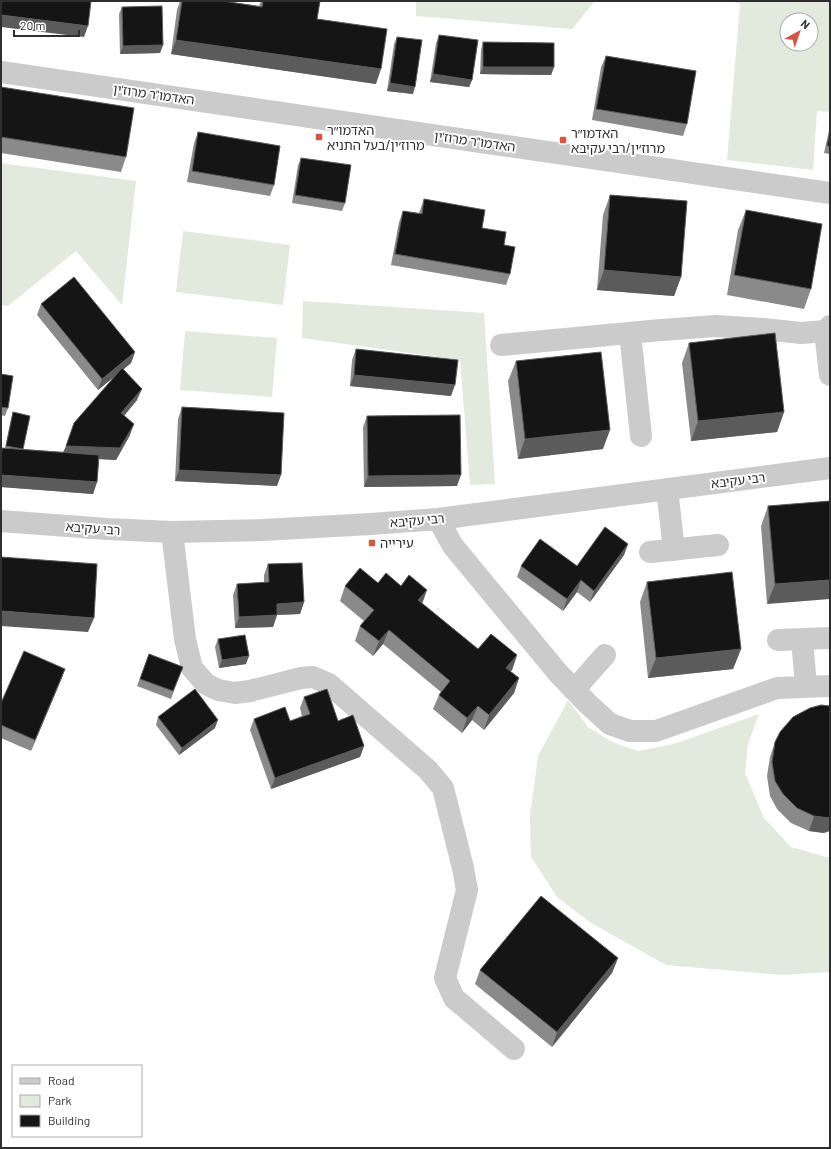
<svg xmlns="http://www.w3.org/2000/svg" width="831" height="1149" viewBox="0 0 831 1149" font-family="Barlow,'Noto Sans Hebrew',sans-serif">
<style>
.green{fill:#e1eadd;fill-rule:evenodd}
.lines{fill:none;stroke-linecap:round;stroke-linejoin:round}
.minor{stroke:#cbcbcb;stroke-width:22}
.wall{fill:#8a8a8a}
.shaded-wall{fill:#5b5b5b}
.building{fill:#151515;stroke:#5b5b5b}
.poi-dot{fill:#d05845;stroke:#fff;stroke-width:1.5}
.labels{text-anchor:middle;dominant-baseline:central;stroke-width:4;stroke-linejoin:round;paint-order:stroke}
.street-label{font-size:13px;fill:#2e2e2e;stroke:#fff}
.poi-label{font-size:13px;fill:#2e2e2e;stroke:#fff;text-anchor:start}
</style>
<rect width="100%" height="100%" fill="#fff"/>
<!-- green -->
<path class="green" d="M416,1h179l-23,28 -156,-13z
M731,1h99v111l-13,-1 -4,59 -86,-10 13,-156zM787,20h24v24h-24z
M1,163l135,18 -14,124 -46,-54 -68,55 -7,-1z
M183,231l107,14 -7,60 -107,-13z
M303,301l181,12 11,171 -25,1 -10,-125 -158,-22z
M185,331l92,7 -5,59 -92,-7z
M568,700l20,27 24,15 26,9 36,-7 85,-30 -11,30 -3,29 19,45 27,29 39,11v114l-49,3 -115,-10 -75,-42 -34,-26 -26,-40 -1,-41 8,-60z"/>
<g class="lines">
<!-- minor -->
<path class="minor" d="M1,72l829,121
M825,331l5,44
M630,333l11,103
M501,345l160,-15 55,-4 47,3 38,4 24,-2 5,-5
M667,489l7,61
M438,519l15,27 105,127 30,31 22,20 20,7h26l121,-43 53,-2
M1,521l106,8 65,3 91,-2 108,-6 67,-5 392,-51
M172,532l13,107 7,29 14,16 12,6 17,3 15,-2 51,-13 12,-1 16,7 99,86 15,18 20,80 4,22 -22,88 9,20 60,51
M650,552l68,-7
M802,639l4,48
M778,640l52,-2
M574,690l31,-35"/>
</g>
<!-- wall -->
<path class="wall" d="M180,1h43l36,5 2,-5h59l-3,18 59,65 -205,-30 6,-44z
M122,7l41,38 -3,8 -40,1 -1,-40z
M439,35l33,45 -3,7 -39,-5 6,-39z
M397,37l16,57 -26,-3 7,-47z
M483,42l71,25 -3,8 -71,-1 1,-24z
M606,56l81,68 -4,12 -91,-16 9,-53z
M1,87l125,70 -5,15 -120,-19z
M830,126v28l-6,-1z
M198,132l76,53 -4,11 -83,-14 7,-39z
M301,158l44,45 -3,8 -50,-8 6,-38z
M610,195l71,82 -7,19 -77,-6 6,-75z
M424,199l58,29 22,17 6,29 -4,11 -115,-20 8,-43 4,-11 16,2z
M746,210l65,79 -7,20 -77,-14 11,-65z
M41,304l94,48 -4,11 -8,7 14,30 -13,16 6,19 -14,25 -17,-1 -2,23 -4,12 -92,-7v-37l1,-2h3l6,-28 2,-8 10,37 40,3 51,-75 -16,13 -61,-75z
M689,343l95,69 -7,20 -86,9 -9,-78z
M356,349l95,47 -101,-10 2,-26z
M516,361l87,88 -85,10 -10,-78z
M1,374l7,34 -3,8 -4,-1z
M182,407l95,79 -102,-5 3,-62z
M367,416l90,70 -93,1 -1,-60z
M830,501l-63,103 -6,-78 7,-20z
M628,544l-4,11 -34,47 -13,-10 -14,19 -46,-34 4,-11h56z
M268,564l36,38 -4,12 -23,1 -4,12 -38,1 -2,-33 4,-11 27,-1v-8z
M647,582l94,67 -8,20 -85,9 -8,-76z
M378,583l49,7 -5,13 56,46 39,6 -5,15 -2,1 9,7 -5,15 -30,37 -12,-10 -10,13 -29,-24 6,-14 2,-3 -58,-48 -10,12 -18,-15 5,-15 4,-5 -24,-20 5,-15z
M218,639l28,25 -27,4 -4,-21z
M149,654l34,13 -12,32 -34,-13z
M65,669l-4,11 -30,71 -30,-13v-35z
M304,697l34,24 26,25 -4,11 -89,32 -21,-59 4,-11 36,2 12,-5 -2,-8z
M158,717l57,11 -36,27 -23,-30z
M775,742l49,91 -15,-2 -18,-8 -14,-14 -7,-13 -3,-20 3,-19z
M618,958l-6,15 -60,74 -77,-63 5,-14z"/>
<!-- shaded-wall -->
<path class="shaded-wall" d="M1,15l87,11 -4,11 -83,-10z
M176,40l205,29 -5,15 -205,-30z
M163,45l-3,8 -40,1 3,-8z
M483,67h71l-3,8 -71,-1z
M433,74l39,6 -3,7 -39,-5z
M390,83l25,4 -2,7 -26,-3z
M604,270l77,7 -7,19 -77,-6z
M135,352l-4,11 -33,27 4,-11z
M354,375l101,10 -4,11 -101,-10z
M142,389l-5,11 -20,24 4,-11z
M784,412l-7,20 -86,9 7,-20z
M134,424l-4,11 -14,25 -55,-3 5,-11z
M610,430l-7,19 -85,10 7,-20z
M179,470l102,5 -4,11 -102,-5z
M1,475l96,7 -4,12 -92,-7z
M461,475l-4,11 -93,1 4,-11z
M628,544l-4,11 -34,47 4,-11z
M581,580l-4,12 -14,19 4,-12z
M830,580v19l-63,5 8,-20z
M427,590l-5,14 -4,-4z
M304,602l-4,12 -27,1 4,-11z
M1,611l93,7 -6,14 -87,-6z
M277,615l-4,12 -38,1 4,-11z
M389,630l-6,14 -10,12 6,-15z
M741,649l-8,20 -85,9 8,-20z
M517,655l-5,15 -11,12 5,-14z
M249,656l-3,8 -27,4 3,-8z
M65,669l-4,11 -30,71 4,-11z
M519,678l-5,15 -30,37 5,-15z
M478,706l-6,14 -10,13 5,-15z
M218,720l-3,8 -36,27 3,-7z
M364,746l-4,11 -89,32 4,-11z
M814,816l16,2v13l-6,2 -15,-2z
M618,958l-6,15 -60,74 5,-15z"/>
<!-- building -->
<path class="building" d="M1,1h90l-3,25 -87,-11z
M182,1h41l39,6 1,-6h57l-3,18 70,10 -6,40 -205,-29z
M162,6l1,39 -40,1 -1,-39z
M439,35l39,5 -6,40 -39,-6z
M397,37l25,3 -7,47 -25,-4z
M483,42l71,1v24h-71z
M606,56l90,15 -9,53 -91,-15z
M1,87l133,21 -8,49 -125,-20z
M830,131v15h-3z
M198,132l82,14 -6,39 -82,-14z
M301,158l50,7 -6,38 -50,-8z
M610,195l77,6 -6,76 -77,-7z
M424,199l61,11 -3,18 24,4 -2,13 11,2 -5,27 -115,-20 8,-43 19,3z
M746,210l76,14 -11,65 -77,-14z
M74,277l61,75 -33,27 -61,-75z
M775,333l9,79 -86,9 -9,-78z
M356,349l102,11 -3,25 -101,-10z
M601,352l9,78 -85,9 -9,-78z
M122,368l20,21 -21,24 13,11 -14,24 -54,-2 8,-23z
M1,374l12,2 -5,32 -7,-1z
M182,407l102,6 -3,62 -102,-5z
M13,412l17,4 -7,33 -17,-3z
M460,415l1,60 -93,1 -1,-60z
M2,448l97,7 -2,27 -96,-7v-15z
M830,501v79l-55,4 -7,-78z
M605,527l23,17 -34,47 -13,-11 -14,19 -46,-33 19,-27 37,27z
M1,557l96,7 -3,54 -93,-7z
M302,563l2,39 -27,2v11l-38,2 -2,-33 32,-2 -1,-18z
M360,568l18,15 8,-10 15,13 8,-11 18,15 -9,10 60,49 13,-15 26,21 -11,13 13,10 -30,37 -11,-9 -11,12 -28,-23 11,-14 -61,-51 -10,11 -19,-15 14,-16 -29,-24z
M732,572l9,77 -85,9 -9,-76z
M245,635l4,21 -27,4 -4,-21z
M24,651l41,18 -30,71 -34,-15v-22z
M149,654l34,13 -10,24 -33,-12z
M195,689l23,31 -36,28 -24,-31z
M327,689l11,32 15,-6 11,31 -89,32 -21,-59 31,-12 5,14 20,-7 -6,-17z
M821,705l9,1v112l-16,-2 -17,-8 -14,-14 -8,-13 -3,-19 3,-20 5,-10 13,-15 17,-9z
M541,896l77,62 -61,74 -77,-62z"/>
<!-- markers -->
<g class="poi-dot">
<rect x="315" y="133" width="8" height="8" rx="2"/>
<rect x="559" y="136" width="8" height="8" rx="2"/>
<rect x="368" y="539" width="8" height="8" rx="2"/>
</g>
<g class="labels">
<!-- street labels -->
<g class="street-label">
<text transform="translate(154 94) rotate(8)">האדמו"ר מרוז'ין</text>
<text transform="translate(475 141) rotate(8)">האדמו"ר מרוז'ין</text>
<text transform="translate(738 480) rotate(-7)">רבי עקיבא</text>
<text transform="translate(417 520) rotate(-5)">רבי עקיבא</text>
<text transform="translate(93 528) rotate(4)">רבי עקיבא</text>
</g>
<!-- poi labels -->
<g class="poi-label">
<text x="327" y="130">האדמו״ר<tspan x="327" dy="15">מרוז׳ין/בעל התניא</tspan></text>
<text x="571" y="133">האדמו״ר<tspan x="571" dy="15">מרוז׳ין/רבי עקיבא</tspan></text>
<text x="380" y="543">עירייה</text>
</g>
</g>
<!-- border -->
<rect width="831" height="1149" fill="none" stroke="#2e2e2e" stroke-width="4"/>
<!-- legend -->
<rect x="12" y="1065" width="130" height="72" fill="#ffffff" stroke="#ababab"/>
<rect x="20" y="1078" width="20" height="6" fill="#cbcbcb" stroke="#ababab"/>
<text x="48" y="1085" font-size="12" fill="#2e2e2e">Road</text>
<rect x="20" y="1095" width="20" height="12" fill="#e1eadd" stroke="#ababab"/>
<text x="48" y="1105" font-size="12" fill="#2e2e2e">Park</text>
<rect x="20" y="1115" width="20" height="12" fill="#151515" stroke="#ababab"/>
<text x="48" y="1125" font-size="12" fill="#2e2e2e">Building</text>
<!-- north arrow -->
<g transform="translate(799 32) rotate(40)"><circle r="19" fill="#ffffff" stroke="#ababab"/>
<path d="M0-3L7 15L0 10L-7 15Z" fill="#d05845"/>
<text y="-6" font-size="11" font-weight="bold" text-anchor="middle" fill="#2e2e2e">N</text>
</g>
<!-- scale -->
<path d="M14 30v6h65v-6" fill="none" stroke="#2e2e2e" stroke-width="2"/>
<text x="20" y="30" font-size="12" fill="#2e2e2e" stroke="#ffffff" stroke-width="3" paint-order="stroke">20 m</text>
</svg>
